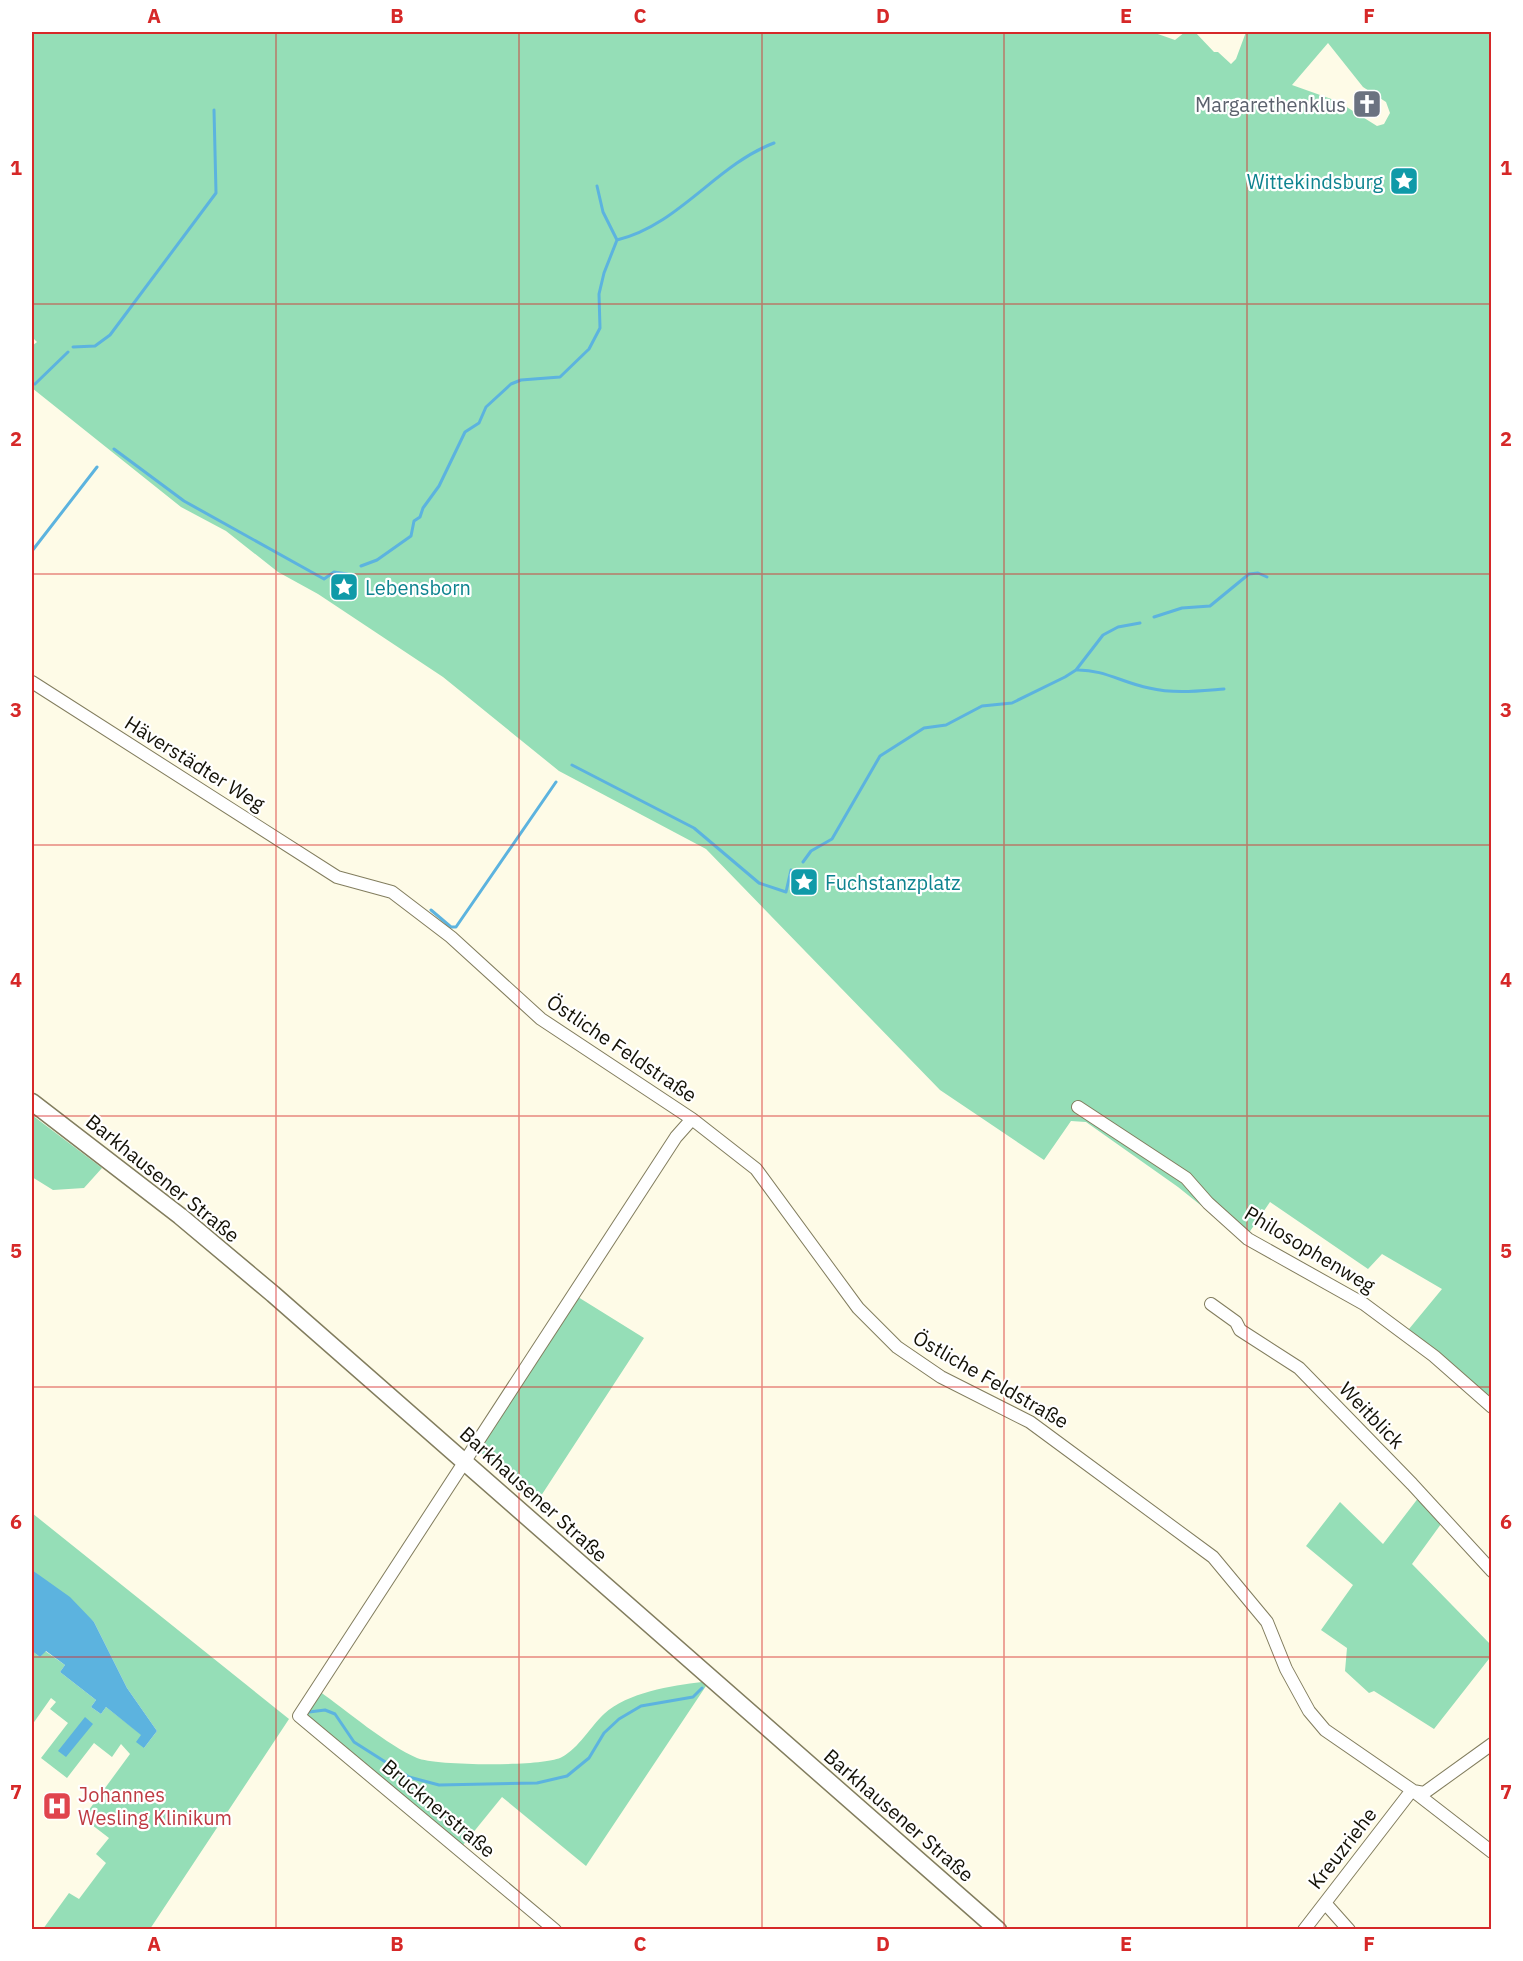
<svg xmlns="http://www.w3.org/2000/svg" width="1523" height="1961" viewBox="0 0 1523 1961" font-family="'IBM Plex Sans',sans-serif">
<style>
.green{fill:#95deb7;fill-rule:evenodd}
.water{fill:#5cb3df}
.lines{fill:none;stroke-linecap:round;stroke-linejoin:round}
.stream{stroke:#5cb3df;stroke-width:3}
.minor-casing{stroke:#827d5e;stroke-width:14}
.major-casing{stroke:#827d5e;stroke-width:19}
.minor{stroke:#fff;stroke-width:12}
.major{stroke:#fff;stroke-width:16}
.grid{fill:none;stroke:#d62828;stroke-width:1.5;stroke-opacity:0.55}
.labels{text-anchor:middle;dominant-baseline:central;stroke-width:4.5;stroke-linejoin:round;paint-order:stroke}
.worship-label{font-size:20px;fill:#5b616d;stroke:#fff;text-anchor:end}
.culture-label{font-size:20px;fill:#0d838f;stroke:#fff;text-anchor:start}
.street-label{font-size:20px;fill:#131106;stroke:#fff}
.health-label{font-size:20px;fill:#be3a42;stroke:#fff;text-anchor:start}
.neatline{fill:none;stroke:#d62828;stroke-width:2}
.grid-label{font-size:20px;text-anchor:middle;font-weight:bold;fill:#d62828}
</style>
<rect width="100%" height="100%" fill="#fefbe7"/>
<!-- green -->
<path class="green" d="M32,32h1120l23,8 10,-8h10l19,20h4l13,12 5,-5 10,-27h245v1368l-82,-71 33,-40 -60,-35 -14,15 -98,-67 -26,38 -66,-53 -92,-65 -15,-1 -27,39 -104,-70 -234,-241 -147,-78 -116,-94 -125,-83 -40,-22 -52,-41 -45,-24 -149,-119v-42l5,-4 -5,-5zM1328,43l35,44 23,15 4,11 -6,11 -7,2 -40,-25 -45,-16z
M32,1115l70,53 -18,20 -31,2 -21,-13z
M578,1297l66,41 -107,164 -59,-52z
M1419,1497l22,27 -29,40 79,81 1,10 -58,74 -60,-38 -5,2 -24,-22 2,-23 -26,-18 32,-45 -47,-39 34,-44 43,42z
M32,1513l257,206 -139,210h-107l26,-36 10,6 27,-36 -10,-9 13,-16 -26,-20 47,-64 -9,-10 -9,13 -18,-14 -27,35 -26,-20 27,-35 -18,-14 6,-7 -5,-4 -19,27v-74l8,6 5,-6 20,14 -5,7 36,28 -5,7 10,7 5,-7 36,28 2,13 13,-17 -30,-43 -33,-66 -62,-52z
M702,1682l4,4 -120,180 -84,-69 -39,48 -156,-127 -1,-7 13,-20c28,20 68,54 98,67 19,8 128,9 145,-1 17,-9 28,-30 42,-43 24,-22 67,-28 98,-32z"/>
<!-- water -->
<path class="water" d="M32,1570l38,27 24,25 33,66 30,43 -13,17 -8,-6 5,-7 -35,-28 -5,7 -10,-7 5,-7 -36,-28 5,-7 -19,-14 -6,6 -8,-6z
M85,1717l8,7 -27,33 -8,-6z"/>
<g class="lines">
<!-- stream -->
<path class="stream" d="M597,186l6,26 14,28
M73,347l22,-1 15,-11 106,-142 -2,-83
M35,384l33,-32
M114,449l70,52 140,78 10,-7 13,2
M32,551l65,-84
M361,566l16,-6 34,-24 3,-15 6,-4 3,-9 16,-22 26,-54 14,-9 7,-16 25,-23 10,-4 39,-3 29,-28 11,-21 -1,-34 5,-21 13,-33c62,-15 99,-75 157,-97
M1154,617l28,-9 28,-2 39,-32 9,-1 9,4
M1076,670c27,-1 47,13 73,18 25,6 49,3 75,1
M572,765l122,63 65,55 27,9 5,-22
M803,862l8,-11 21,-12 48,-83 44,-28 22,-3 36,-19 30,-3 53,-26 11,-7 27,-35 15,-8 22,-4
M431,910l20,17h5l100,-145
M309,1712l16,-2 10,4 19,28 55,35 30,8 98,-2 30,-7 22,-18 15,-25 15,-14 22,-13 52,-9 9,-9"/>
<!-- minor casing -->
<g class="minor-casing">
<path id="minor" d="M32,682l305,195 55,15 59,45 90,82 151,100 64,50 102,139 39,39 44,30 89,45 183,135 54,65 19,47 23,42 16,19 87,60 80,62
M1078,1107l108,71 22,25 40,36 116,65 70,52 58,51
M1211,1304l25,18 4,8 59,38 113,116 80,87
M1413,1791l11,2 68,-49
M1325,1903l24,27
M555,1930l-256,-214 377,-579 16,-18
M1304,1930l108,-140"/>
</g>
<!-- major casing -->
<g class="major-casing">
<path id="major" d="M32,1102l148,114 93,78 725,636"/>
</g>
<!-- minor -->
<use href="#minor" class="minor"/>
<!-- major -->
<use href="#major" class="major"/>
</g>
<!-- grid -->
<path class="grid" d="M276,32v1898M519,32v1898M762,32v1898M1004,32v1898M1247,32v1898M32,304h1460M32,574h1460M32,845h1460M32,1116h1460M32,1387h1460M32,1657h1460"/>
<!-- icons -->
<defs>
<g id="church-square" transform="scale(1.5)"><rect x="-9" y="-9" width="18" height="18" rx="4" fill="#6b7280" stroke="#fff"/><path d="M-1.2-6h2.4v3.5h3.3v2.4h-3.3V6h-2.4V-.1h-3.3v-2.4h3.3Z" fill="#fff"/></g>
<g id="sight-square" transform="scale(1.5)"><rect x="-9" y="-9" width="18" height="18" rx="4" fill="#0f9aa8" stroke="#fff"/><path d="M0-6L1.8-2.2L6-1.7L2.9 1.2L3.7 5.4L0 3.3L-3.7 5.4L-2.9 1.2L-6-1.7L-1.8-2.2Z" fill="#fff"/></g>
<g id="hospital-square" transform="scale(1.5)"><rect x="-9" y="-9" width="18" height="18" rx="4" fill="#e0444e" stroke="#fff"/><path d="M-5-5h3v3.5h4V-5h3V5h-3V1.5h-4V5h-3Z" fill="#fff"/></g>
</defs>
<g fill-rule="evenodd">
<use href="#church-square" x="1367" y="104"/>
<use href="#sight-square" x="1404" y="181"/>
<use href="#sight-square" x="344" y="587"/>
<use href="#sight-square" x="804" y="882"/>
<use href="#hospital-square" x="57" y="1806"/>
</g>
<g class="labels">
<!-- worship labels -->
<g class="worship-label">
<text x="1346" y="104">Margarethenklus</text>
</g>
<!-- culture labels -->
<g class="culture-label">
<text x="1383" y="181" text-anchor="end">Wittekindsburg</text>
<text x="365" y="587">Lebensborn</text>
<text x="825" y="882">Fuchstanzplatz</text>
</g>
<!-- street labels -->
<g class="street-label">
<text transform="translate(195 763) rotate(32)">Häverstädter Weg</text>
<text transform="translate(622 1048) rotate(34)">Östliche Feldstraße</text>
<text transform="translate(163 1178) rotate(39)">Barkhausener Straße</text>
<text transform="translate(1310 1249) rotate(31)">Philosophenweg</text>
<text transform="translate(991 1379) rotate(30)">Östliche Feldstraße</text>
<text transform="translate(1372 1415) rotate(46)">Weitblick</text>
<text transform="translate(534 1494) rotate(42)">Barkhausener Straße</text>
<text transform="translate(439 1808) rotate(40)">Brucknerstraße</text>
<text transform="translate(899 1815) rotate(41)">Barkhausener Straße</text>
<text transform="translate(1342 1848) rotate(-52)">Kreuzriehe</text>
</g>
<!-- health labels -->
<g class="health-label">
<text x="78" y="1794">Johannes<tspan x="78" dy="23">Wesling Klinikum</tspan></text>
</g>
</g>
<!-- border -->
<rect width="1523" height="1961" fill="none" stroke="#ffffff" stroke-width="66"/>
<rect x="33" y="33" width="1457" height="1895" class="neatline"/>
<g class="grid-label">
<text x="154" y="23">A</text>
<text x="397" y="23">B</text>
<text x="640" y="23">C</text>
<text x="883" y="23">D</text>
<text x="1126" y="23">E</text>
<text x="1369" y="23">F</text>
<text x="16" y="175">1</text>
<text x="1506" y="175">1</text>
<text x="16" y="446">2</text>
<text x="1506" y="446">2</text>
<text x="16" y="717">3</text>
<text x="1506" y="717">3</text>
<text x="16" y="987">4</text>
<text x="1506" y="987">4</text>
<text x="16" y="1258">5</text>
<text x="1506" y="1258">5</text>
<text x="16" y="1529">6</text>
<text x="1506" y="1529">6</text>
<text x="16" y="1799">7</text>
<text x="1506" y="1799">7</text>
<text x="154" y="1951">A</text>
<text x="397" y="1951">B</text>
<text x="640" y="1951">C</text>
<text x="883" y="1951">D</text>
<text x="1126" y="1951">E</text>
<text x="1369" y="1951">F</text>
</g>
</svg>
